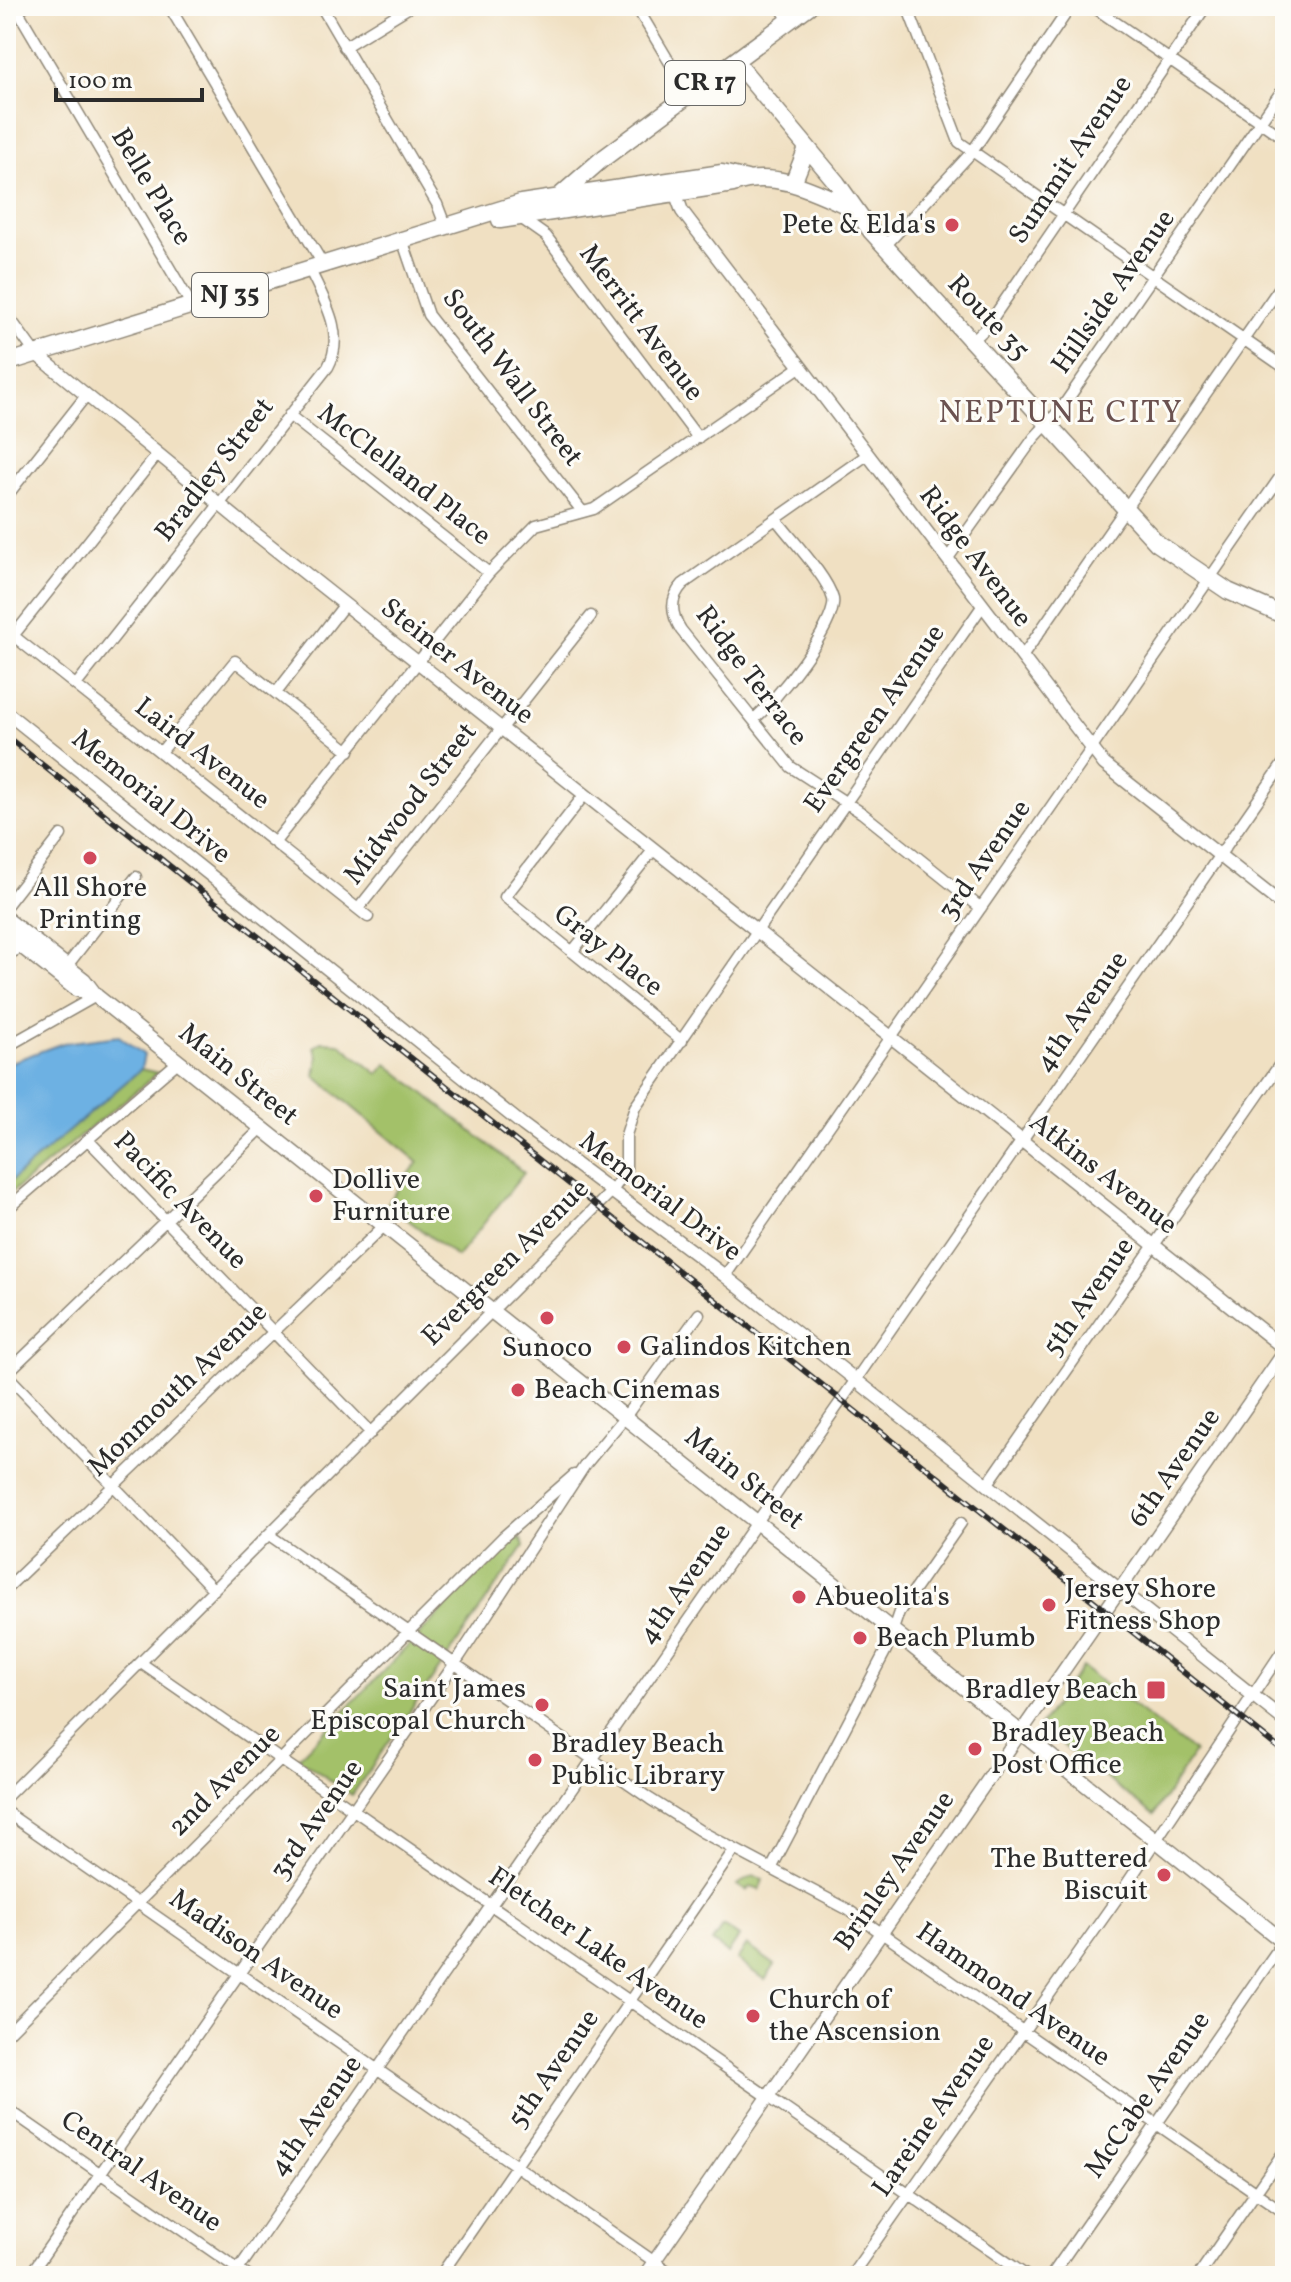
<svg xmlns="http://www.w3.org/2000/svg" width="1291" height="2282" viewBox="0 0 1291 2282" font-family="Vollkorn,serif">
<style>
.green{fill:#a3c169;stroke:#67764a;stroke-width:2}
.water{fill:#6db1e3;stroke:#4c6e87;stroke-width:2}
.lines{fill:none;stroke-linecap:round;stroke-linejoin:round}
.minor-casing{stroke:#8e8676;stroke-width:13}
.tertiary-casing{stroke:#8e8676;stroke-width:15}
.secondary-casing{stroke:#8e8676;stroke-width:17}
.primary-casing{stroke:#8e8676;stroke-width:19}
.minor{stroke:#fff;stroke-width:10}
.tertiary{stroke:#fff;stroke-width:12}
.secondary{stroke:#fff;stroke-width:14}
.primary{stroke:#fff;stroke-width:16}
.rail-casing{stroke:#2b2b2b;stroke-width:6}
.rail{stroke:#fdfcf7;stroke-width:3;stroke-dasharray:9;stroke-linecap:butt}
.poi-dot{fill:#d1495b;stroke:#fdfcf7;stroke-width:3}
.labels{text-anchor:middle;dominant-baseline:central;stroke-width:6;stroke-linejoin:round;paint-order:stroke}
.shield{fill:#fdfcf7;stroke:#6a6a68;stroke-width:2}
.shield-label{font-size:26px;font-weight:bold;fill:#2b2b2b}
.street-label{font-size:28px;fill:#2b2b2b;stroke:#fdfcf7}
.poi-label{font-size:28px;fill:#2b2b2b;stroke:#fdfcf7;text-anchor:start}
.quarter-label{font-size:32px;letter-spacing:2px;fill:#6b5250;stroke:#fdfcf7}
</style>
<rect width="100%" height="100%" fill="#fdfcf7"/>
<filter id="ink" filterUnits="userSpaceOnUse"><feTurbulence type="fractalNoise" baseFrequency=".0125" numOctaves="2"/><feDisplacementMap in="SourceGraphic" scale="16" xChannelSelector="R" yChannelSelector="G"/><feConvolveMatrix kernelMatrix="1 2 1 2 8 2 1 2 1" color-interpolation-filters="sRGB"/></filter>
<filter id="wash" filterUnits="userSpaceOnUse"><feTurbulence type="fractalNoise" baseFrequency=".006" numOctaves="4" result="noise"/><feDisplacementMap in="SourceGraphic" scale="32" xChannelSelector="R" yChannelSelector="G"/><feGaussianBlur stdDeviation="1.8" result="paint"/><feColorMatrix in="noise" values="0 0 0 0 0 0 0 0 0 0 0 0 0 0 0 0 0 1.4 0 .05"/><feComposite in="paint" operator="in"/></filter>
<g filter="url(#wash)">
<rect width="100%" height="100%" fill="#f0e0c2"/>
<!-- green -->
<path class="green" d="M322,1042l17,1 39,31 9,-10 137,109 -67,84 -70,-53 31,-42 -103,-86 3,-19 -4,-10z
M141,1069l17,4 -152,124v-12z
M515,1537l7,3 2,6 -172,249 -54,-37z
M1082,1667l112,85 -40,63 -115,-88z
M753,1876l10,3 -3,11 -9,-3 -5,4 -9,-6z
M723,1926l16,11 -11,16 -16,-11z
M747,1945l28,20 -10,15 -28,-20z"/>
<!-- water -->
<path class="water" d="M119,1036l25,19 -3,14 -135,116v-121l57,-21z"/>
</g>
<g filter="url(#ink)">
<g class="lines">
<!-- minor casing -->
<g class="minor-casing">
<path id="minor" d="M169,6l155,260
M321,6l116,198 8,21
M636,6l53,89
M780,6l9,15
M907,6l52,136 326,226
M1092,6l193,133
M18,11l174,295
M6,19l19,-13
M344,47l67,-41
M519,217l27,19 152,202
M403,242l25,73 154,196
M885,246l87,-94 99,-146
M6,313l29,40
M973,340l13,-12 220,-322
M289,415l200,158
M867,455l-184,129c-14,15 -12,30 -2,46l110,137 71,46 119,95
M6,497l79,-100
M948,558l86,-120 27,-29 224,-323
M6,630l362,287
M13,636l144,-181
M1022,657l263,-377
M76,685l252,-318c18,-33 -4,-67 -18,-97
M276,693l69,-89
M753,720c20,-16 85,-96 80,-121 -6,-23 -42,-60 -57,-80
M161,752l74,-91 114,90
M6,769v1
M585,794l-80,103 177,144
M275,842l214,-269 47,-48 58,-16 206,-142
M6,906l55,-71
M358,909l233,-293
M572,952l82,-103
M6,955l17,-8
M63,971l73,-94
M6,1047l90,-51
M88,1140l283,293
M6,1210l173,-149
M725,1276l560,-806
M6,1374l256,-246
M6,1374l208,216
M987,1485l298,-428
M269,1535l381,264 52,33 145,77 438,304
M6,1589l379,-364
M141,1663l886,613
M6,1797l606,-606 14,-20v-36l9,-28 348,-502
M6,1812l669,464
M771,1869l115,-219 13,-38 62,-89
M6,2035l497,-498 71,-62
M6,2108l242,168
M29,2276l431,-620 125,-191 40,-48 74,-103
M234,2276l1051,-1515
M440,2276l294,-426
M851,2276l267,-379 167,-250
M1051,2276l232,-334
M1198,2276l87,-126"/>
</g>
<!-- tertiary casing -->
<g class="tertiary-casing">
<path id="tertiary" d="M675,192l7,19 422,553 181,143
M35,353l222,182 1028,814
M6,712l517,413 202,151 560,445
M644,2276l641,-925"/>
</g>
<!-- secondary casing -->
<g class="secondary-casing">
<path id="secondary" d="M6,919l78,61 12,16 1189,947
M6,934l70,55 19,6"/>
</g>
<!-- primary casing -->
<g class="primary-casing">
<path id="primary" d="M735,61l102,122 34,48 286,312 71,48 57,25
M793,183l14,-35
M562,194l39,-34 208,-154
M500,220l233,-36c42,-15 81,7 119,24
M6,363l515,-160 201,-30 25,6"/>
</g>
<!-- minor -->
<use href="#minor" class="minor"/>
<!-- tertiary -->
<use href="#tertiary" class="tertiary"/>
<!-- secondary -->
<use href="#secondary" class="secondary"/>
<!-- primary -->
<use href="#primary" class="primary"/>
<!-- rail casing -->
<g class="rail-casing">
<path id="rail" d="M6,736l1279,1017"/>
</g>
<!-- rail -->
<use href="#rail" class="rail"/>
</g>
</g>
<!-- markers -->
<g class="poi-dot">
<circle cx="952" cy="225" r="8"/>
<circle cx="90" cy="858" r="8"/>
<circle cx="316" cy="1196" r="8"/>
<circle cx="547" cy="1318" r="8"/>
<circle cx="624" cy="1347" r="8"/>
<circle cx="518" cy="1390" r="8"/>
<circle cx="799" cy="1597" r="8"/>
<circle cx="1049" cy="1605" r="8"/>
<circle cx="860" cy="1638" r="8"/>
<rect x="1146" y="1680" width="20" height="20" rx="4"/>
<circle cx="542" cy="1705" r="8"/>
<circle cx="975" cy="1749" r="8"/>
<circle cx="535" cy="1760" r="8"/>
<circle cx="1164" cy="1875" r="8"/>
<circle cx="753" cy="2016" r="8"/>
</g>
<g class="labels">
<!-- shield labels -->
<g class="shield">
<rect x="665" y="61" width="80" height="44" rx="6"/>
<rect x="192" y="273" width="76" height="44" rx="6"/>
</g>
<g class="shield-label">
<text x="705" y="83">CR 17</text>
<text x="230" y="295">NJ 35</text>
</g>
<!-- street labels -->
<g class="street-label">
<text transform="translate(1071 160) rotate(-56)">Summit Avenue</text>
<text transform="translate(151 187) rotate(59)">Belle Place</text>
<text transform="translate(1114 292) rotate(-55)">Hillside Avenue</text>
<text transform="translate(988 318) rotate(47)">Route 35</text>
<text transform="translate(641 323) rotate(53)">Merritt Avenue</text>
<text transform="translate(512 378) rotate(53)">South Wall Street</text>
<text transform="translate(215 470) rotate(-52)">Bradley Street</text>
<text transform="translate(404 475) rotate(38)">McClelland Place</text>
<text transform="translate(975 557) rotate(53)">Ridge Avenue</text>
<text transform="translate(457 662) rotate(38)">Steiner Avenue</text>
<text transform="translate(751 676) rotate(53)">Ridge Terrace</text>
<text transform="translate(875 719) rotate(-55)">Evergreen Avenue</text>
<text transform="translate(202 754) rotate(38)">Laird Avenue</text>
<text transform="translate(151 797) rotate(39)">Memorial Drive</text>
<text transform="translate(411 804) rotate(-52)">Midwood Street</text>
<text transform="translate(985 860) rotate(-55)">3rd Avenue</text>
<text transform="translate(608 951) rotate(38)">Gray Place</text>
<text transform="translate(1082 1012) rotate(-55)">4th Avenue</text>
<text transform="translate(238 1075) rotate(39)">Main Street</text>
<text transform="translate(1103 1174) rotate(38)">Atkins Avenue</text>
<text transform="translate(660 1197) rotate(37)">Memorial Drive</text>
<text transform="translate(180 1201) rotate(46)">Pacific Avenue</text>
<text transform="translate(506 1263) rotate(-45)">Evergreen Avenue</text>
<text transform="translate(1089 1297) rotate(-55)">5th Avenue</text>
<text transform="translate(178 1390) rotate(-44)">Monmouth Avenue</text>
<text transform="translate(1175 1468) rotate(-55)">6th Avenue</text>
<text transform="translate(744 1479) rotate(39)">Main Street</text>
<text transform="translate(685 1584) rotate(-55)">4th Avenue</text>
<text transform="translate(225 1781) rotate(-45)">2nd Avenue</text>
<text transform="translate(317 1820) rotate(-55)">3rd Avenue</text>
<text transform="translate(895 1871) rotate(-55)">Brinley Avenue</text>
<text transform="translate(598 1949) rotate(35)">Fletcher Lake Avenue</text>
<text transform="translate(256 1955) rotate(35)">Madison Avenue</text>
<text transform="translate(1013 1995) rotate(35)">Hammond Avenue</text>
<text transform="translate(554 2069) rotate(-55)">5th Avenue</text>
<text transform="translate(1148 2095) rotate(-55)">McCabe Avenue</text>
<text transform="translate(316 2116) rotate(-55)">4th Avenue</text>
<text transform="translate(934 2116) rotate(-55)">Lareine Avenue</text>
<text transform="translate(141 2172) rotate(35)">Central Avenue</text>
</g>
<!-- poi labels -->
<g class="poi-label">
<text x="936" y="225" text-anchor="end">Pete &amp; Elda's</text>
<text x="90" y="888" text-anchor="middle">All Shore<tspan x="90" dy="32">Printing</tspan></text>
<text x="332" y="1180">Dollive<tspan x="332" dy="32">Furniture</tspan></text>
<text x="640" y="1347">Galindos Kitchen</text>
<text x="547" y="1348" text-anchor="middle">Sunoco</text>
<text x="534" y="1390">Beach Cinemas</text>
<text x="1065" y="1589">Jersey Shore<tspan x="1065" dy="32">Fitness Shop</tspan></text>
<text x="815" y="1597">Abueolita's</text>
<text x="876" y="1638">Beach Plumb</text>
<text x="526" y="1689" text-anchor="end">Saint James<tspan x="526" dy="32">Episcopal Church</tspan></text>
<text x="1138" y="1690" text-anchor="end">Bradley Beach</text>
<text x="991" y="1733">Bradley Beach<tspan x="991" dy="32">Post Office</tspan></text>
<text x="551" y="1744">Bradley Beach<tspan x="551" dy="32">Public Library</tspan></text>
<text x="1148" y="1859" text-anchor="end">The Buttered<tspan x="1148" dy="32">Biscuit</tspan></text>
<text x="769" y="2000">Church of<tspan x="769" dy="32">the Ascension</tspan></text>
</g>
<!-- quarter labels -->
<g class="quarter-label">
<text x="1061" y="414">NEPTUNE CITY</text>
</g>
</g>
<!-- margin -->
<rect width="1291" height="2282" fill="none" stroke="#fdfcf7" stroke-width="32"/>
<!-- scale -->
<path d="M56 88v12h146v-12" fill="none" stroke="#2b2b2b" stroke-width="4"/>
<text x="68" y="88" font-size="24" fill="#2b2b2b" stroke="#fdfcf7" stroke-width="6" paint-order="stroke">100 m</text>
</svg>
